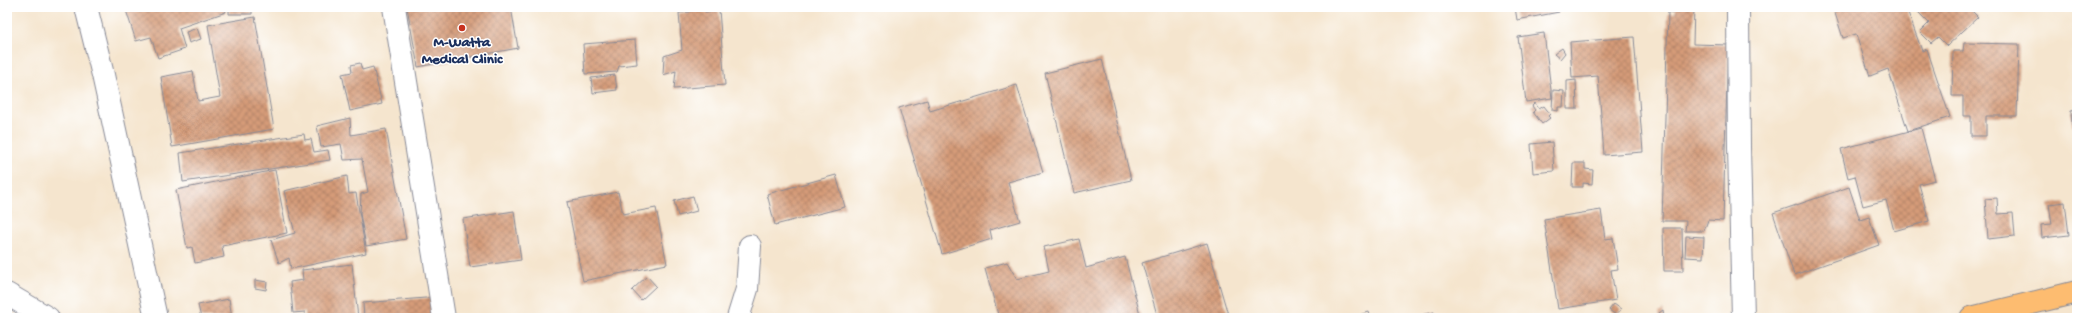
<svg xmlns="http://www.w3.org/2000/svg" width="2084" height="325" viewBox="0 0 2084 325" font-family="'Gochi Hand',sans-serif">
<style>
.building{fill:url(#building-cross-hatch)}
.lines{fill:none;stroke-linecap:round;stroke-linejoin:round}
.minor-casing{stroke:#888a96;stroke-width:24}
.primary-casing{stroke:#888a96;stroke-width:24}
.minor{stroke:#fff;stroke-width:22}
.primary{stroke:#fdbc70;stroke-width:22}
.poi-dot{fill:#c8321e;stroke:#fff;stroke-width:1.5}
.labels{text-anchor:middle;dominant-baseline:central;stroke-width:3;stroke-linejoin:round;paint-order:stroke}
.poi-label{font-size:15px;font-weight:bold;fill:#1b2f5e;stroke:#fff}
</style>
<defs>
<pattern id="building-cross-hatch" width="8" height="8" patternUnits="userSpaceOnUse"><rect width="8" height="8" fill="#d59b78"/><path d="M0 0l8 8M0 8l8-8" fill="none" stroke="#ac7f66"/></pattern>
</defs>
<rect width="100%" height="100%" fill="#fff"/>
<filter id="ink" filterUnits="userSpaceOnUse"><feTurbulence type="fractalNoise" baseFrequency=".025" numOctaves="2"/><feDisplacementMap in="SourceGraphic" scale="8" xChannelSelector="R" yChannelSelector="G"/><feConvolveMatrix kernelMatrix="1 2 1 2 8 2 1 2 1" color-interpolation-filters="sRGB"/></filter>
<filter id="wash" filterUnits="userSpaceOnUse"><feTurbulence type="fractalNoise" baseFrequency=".012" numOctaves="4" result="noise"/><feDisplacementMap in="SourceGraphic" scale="16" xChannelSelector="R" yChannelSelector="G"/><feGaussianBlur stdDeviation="0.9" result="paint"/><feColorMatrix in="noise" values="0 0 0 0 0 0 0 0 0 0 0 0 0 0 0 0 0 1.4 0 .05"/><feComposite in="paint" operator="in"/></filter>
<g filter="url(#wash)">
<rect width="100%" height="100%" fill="#f5e5ce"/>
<g id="blocks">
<!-- building -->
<path class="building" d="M125,7h99l2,5 -47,16 6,21 -27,9 -7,-21 -15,4z
M229,7h23v7h-23z
M407,7h104l7,41 -100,19z
M690,7h15v5l14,-2 6,75 -51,4 2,-18 -13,4 1,-19 18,-6 -3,-37 11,-1z
M1515,7h43l1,5 -42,8z
M1676,7h18l-1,37 35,1 -5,176 -15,-1 -4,11h-19l1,-10h-24l6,-209 7,1z
M1833,7h73l16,44 5,-2 23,68 -42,14 -20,-62 -18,7 -14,-42 -13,4z
M1918,7h50l10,10 -31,29 -9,-9 -7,6 -11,-11 9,-9 -14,-14z
M255,17l19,112 -102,18 -11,-70 32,-6 5,30 22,-4 -12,-72z
M197,28l4,11 -12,4 -3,-11z
M1544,33l8,65 -26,4 -8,-65z
M1634,37l9,115 -39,3 -6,-79 -26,2 -2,-36z
M635,40l2,24 -18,2 -2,6 -32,2 -2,-30z
M1964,43l55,1 -2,72h-31v20h-15v-20h-8v-20h-11l1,-45h10z
M1562,48l3,5 -5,6 -6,-5z
M1102,59l29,121 -57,13 -29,-120z
M360,63l2,7 11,-3 9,37 -32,7 -8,-37 10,-2 -1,-7z
M615,75l2,15 -24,3 -2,-15z
M1576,80l1,29h-10v-28z
M1017,85l26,87 -35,10 12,39 -30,9 2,9 -50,15 -43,-146 28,-8 3,11z
M1553,90l11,1 -1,16h-5v4l-6,-1z
M1535,103l4,6 5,-3 6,8 -2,2 2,2 -8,6 -9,-12 2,-2 -3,-4z
M2077,110v14l-5,1 -1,-14z
M350,118l1,17 35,-6 20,110 -40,7 -6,-32 1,-20 7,-2 -6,-33 -18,1 -3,-16 -20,3 -4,-21z
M1921,128l14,52 -16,4 10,37 -35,10 -8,-31 -23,6 -8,-30 -7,2 -7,-29z
M304,134l1,6 6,-1 3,13 14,-2 2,10 -147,22 -3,-29z
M1552,142l2,29 -21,2 -2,-29z
M1573,163h12v6l8,1 -1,14 -9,-1v4h-11z
M275,170l12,63 -65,13 2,11 -29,6 -3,-16 -5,1 -11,-58z
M836,175l9,32 -70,18 -8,-31z
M347,176l2,18 7,-1 10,60 -75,16 -2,-11 -10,5 -8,-23 24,-7 -11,-42z
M1849,187l11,33 9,-3 10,28 -85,30 -21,-62z
M618,192l5,22 33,-6 11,56 -84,17 -16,-79z
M693,196l4,15 -19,5 -4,-15z
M1997,198l1,16 15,-1 2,23 -27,3 -3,-40z
M2065,202l4,33 -27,3 -1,-13 11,-1 -3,-20z
M1601,210l4,29 8,-1 5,31 -7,1 5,30 -58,9 -14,-90z
M514,211l7,49 -51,7 -7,-48z
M1663,228h19l1,43h-19z
M1686,236l18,1 -1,21 -18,-1z
M1079,239l7,29 39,-11 16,61h-142l-14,-50 22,-6 10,17 32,-8 -5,-24z
M1207,243l22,75h-71l-16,-55z
M352,264l6,54h-53v-6l-12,1 -3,-31 13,-2 -1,-10z
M647,276l9,10 -15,14 -9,-10z
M255,280l12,2 -1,8 -11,-2z
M438,297l2,21h-76l-1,-15z
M229,299l3,19h-31l-3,-13z
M1614,304l7,5 -5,6 -7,-5z
M1663,310l1,8h-4l-1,-5z
M1369,312l2,6h-22z
M1434,312l1,6h-23v-1z"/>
</g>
</g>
<g filter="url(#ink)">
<use href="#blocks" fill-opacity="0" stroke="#888a96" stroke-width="1"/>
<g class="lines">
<!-- minor casing -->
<g class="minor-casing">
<path id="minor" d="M86,7l17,68 53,243
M394,7l50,311
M1738,7l1,140 4,171
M7,294l41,24
M738,318l9,-29 3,-43"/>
</g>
<!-- primary casing -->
<g class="primary-casing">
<path id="primary" d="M1971,318l106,-26"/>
</g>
<!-- minor -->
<use href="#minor" class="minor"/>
<!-- primary -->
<use href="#primary" class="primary"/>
</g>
</g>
<!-- markers -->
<circle class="poi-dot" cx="462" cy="28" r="4"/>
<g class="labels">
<!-- poi labels -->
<g class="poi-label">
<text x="462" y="43">M-Watta<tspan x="462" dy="17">Medical Clinic</tspan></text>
</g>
</g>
<!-- margin -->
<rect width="2084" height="325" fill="none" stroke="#fff" stroke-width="24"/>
</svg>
